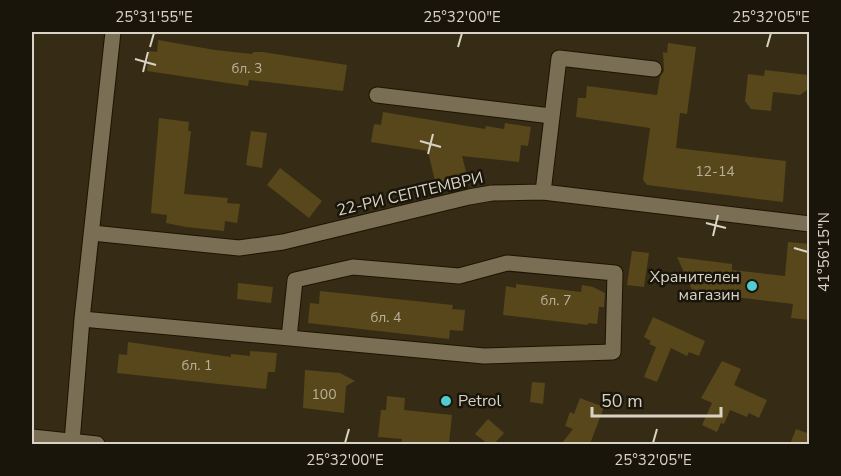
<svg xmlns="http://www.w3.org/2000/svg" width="841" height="476" viewBox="0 0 841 476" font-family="'Nunito Sans',sans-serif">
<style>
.building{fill:#58471a}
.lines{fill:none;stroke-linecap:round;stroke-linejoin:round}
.minor-casing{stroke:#1d1400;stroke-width:17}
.tertiary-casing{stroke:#1d1400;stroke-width:17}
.minor{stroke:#7a6f55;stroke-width:15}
.tertiary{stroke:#7a6f55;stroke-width:15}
.ticks{fill:none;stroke:#d9d3c5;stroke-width:2}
.poi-dot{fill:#51ccd1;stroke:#19150b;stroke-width:2}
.labels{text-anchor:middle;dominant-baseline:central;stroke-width:5;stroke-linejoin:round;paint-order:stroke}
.number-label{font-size:14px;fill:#b9b09a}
.street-label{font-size:16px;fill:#d9d3c5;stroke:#19150b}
.poi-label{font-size:16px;fill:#d9d3c5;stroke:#19150b;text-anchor:end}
.neatline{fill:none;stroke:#d9d3c5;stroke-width:2}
.ticks-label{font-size:15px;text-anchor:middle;fill:#d9d3c5}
</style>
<rect width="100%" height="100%" fill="#362c15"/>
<!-- building -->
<path class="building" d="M158,40l57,10 37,4 1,-2h9l85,13 -4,26 -94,-11 -1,6 -101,-15 2,-20 8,1z
M668,43l28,4 -9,67 -7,-1 -4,35 110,13 -3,41 -136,-17 -4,-5 7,-52 -74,-11 2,-19h8l1,-12 70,9 3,-18 4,-6 -1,-19 4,1z
M765,70l43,5 -1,15 -7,5 -27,-3 -2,19 -20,-2 -6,-8 3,-27 16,2z
M383,112l102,17 1,-3 18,3 1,-6 26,4 -3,19 -7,-1 -2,17 -57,-6 7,27 -32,7 -9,-39 -57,-9 3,-18 7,1z
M159,118l30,4 -1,9h3l-7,63 44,4 -1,5 13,1 -3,19 -12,-2 -1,10 -38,-4 -20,-4 1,-8 -16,-2z
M251,131l16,2 -5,35 -16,-3z
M280,168l42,33 -13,17 -42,-33z
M788,242l22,2v76l-19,-2 2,-14 -100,-12 -16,-35 55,7v6l53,6z
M632,251l17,2 -5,34 -17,-2z
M238,283l35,4 -2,16 -34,-4z
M516,284l65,8 1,-7 11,2 12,6 -1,14h-5l-2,17 -9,-1v2l-85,-10 3,-29 10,2z
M320,291l133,14 -1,4 13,1 -2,21 -13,-1 -1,9 -141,-16 2,-20 9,1z
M653,317l52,24 -6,15 -10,-4 -2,4 -16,-8 -14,34 -13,-5 12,-30 -7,-3 2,-3 -7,-4z
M128,342l103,15v-3l19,2v-5l27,2 -2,19h-7l-2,17 -149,-16 2,-19 8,1z
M722,361l19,8 -7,16 33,15 -8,18 -10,-5 -2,4 -17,-7 -6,14 -3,-1 -4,9 -15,-7 10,-22 -11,-5z
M305,370l35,3 15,8 -9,5 -2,27 -41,-5z
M532,382l13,1 -2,21 -13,-2z
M387,396l18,2 -1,12 48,5 -3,29h-48l1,-5 -24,-2 3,-27h5z
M580,398l24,9 -14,37h-29l12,-15 -8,-3 5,-14 4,2z
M488,419l16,14 -10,11h-6l-13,-10z
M796,429l14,5v10h-20z"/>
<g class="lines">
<!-- minor casing -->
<g class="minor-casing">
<path id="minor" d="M377,95l174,21
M543,192l16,-134 95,11
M92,233l147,15 44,-6 186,-45 23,-4 51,-1 267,32
M82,319l402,37 129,-4 2,-79 -108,-10 -48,13 -106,-9 -58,13 -6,58
M72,442l10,-123 31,-287"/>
</g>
<!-- tertiary casing -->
<g class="tertiary-casing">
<path id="tertiary" d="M32,437l65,7"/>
</g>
<!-- minor -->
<use href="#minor" class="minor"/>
<!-- tertiary -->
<use href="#tertiary" class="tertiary"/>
</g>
<!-- ticks -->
<path class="ticks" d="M150,47l4,-14M458,47l4,-14M767,47l4,-14M135,59l21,6M143,72l5,-20M420,141l21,6M428,154l5,-20M706,223l20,5M713,236l5,-21M794,248l14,4M345,443l4,-14M653,443l4,-14"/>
<!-- markers -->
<g class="poi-dot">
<circle cx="752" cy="286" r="6"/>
<circle cx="446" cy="401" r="6"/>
</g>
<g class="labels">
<!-- number labels -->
<g class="number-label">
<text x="247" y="68">бл. 3</text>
<text x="715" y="171">12-14</text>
<text x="556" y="300">бл. 7</text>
<text x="386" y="317">бл. 4</text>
<text x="197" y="365">бл. 1</text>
<text x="324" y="394">100</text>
</g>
<!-- street labels -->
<g class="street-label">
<text transform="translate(410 194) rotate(-13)">22-РИ СЕПТЕМВРИ</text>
</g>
<!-- poi labels -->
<g class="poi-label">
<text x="740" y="277">Хранителен<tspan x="740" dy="18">магазин</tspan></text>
<text x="458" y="401" text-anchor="start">Petrol</text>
</g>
</g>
<!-- border -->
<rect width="841" height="476" fill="none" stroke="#19150b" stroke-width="66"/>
<!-- scale -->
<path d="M592 407v9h129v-9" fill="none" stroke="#d9d3c5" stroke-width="3"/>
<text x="601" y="407" font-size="18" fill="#d9d3c5" stroke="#19150b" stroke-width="4.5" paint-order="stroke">50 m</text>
<rect x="33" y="33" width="775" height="410" class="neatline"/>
<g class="ticks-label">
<text x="154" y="22">25°31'55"E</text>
<text x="462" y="22">25°32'00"E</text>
<text x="771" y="22">25°32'05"E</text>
<text transform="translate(824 252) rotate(-90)" y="5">41°56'15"N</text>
<text x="345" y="465">25°32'00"E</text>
<text x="653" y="465">25°32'05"E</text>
</g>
</svg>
